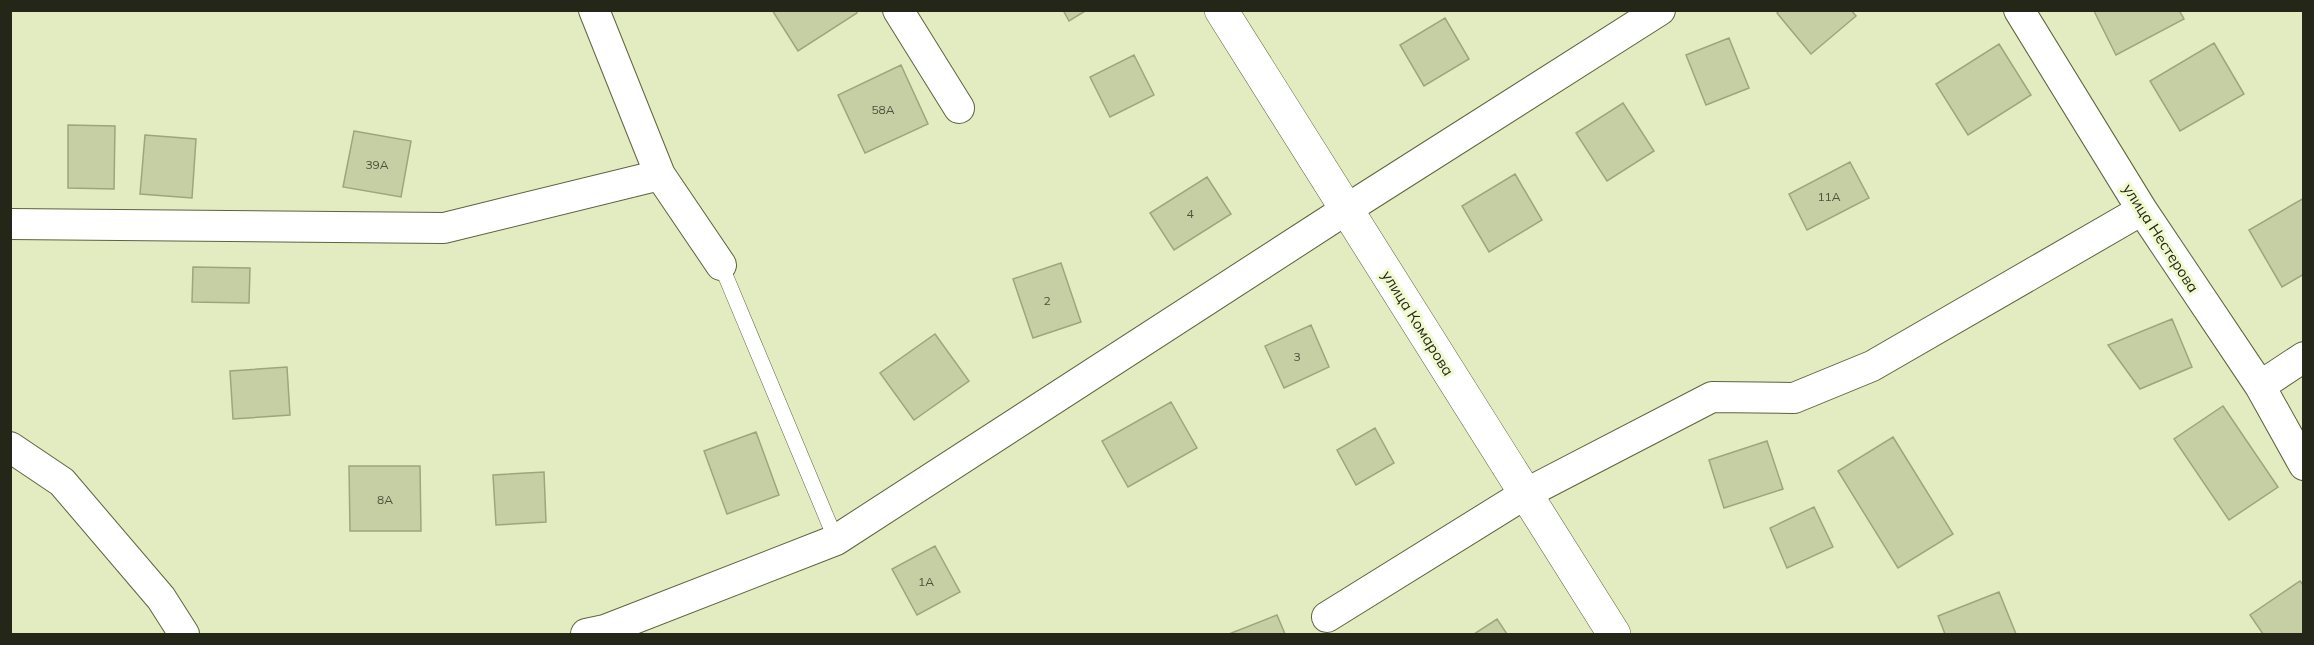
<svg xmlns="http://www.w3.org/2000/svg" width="2314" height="645" viewBox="0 0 2314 645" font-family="Mulish,sans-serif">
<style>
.building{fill:#c6cea4;stroke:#9da57d;stroke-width:1.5}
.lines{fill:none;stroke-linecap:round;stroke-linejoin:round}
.lane-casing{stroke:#5d633e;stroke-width:16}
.street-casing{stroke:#5d633e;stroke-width:32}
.primary-casing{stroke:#5d633e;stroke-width:34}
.lane{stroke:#fff;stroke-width:15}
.street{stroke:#fff;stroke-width:30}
.primary{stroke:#fff;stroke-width:33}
.labels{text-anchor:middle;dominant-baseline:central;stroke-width:6;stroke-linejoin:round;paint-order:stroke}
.number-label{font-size:12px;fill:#4c513a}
.street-label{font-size:15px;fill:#242717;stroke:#f0f9ce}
</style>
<rect width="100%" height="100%" fill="#e3ebc1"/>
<!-- building -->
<path class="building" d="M772,10h84l1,3 -59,38z
M1063,10h24l-18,11z
M1780,10h71l5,6 -45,38 -34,-41z
M2179,10l5,9 -68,36 -22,-44z
M1445,18l24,41 -45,27 -24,-41z
M1729,38l20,50 -43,17 -20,-50z
M2214,43l30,51 -64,37 -30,-50z
M1999,44l32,51 -63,40 -32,-51z
M1134,55l20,40 -44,22 -20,-40z
M901,65l27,59 -63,29 -27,-58z
M1623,103l31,48 -47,30 -31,-48z
M68,125l47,1 -1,63 -46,-1z
M354,131l57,10 -10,56 -58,-10z
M145,135l51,4 -4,59 -52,-4z
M1850,162l19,36 -62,32 -18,-36z
M1515,174l27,46 -53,32 -27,-46z
M1207,177l24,37 -57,36 -24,-37z
M2304,198v76l-22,13 -33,-57z
M1061,263l20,59 -48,16 -20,-59z
M193,267l57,1 -1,35 -57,-1z
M2172,319l20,48 -52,22 -32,-44z
M1311,325l18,42 -45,21 -19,-42z
M935,334l34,47 -55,39 -34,-47z
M287,367l3,48 -57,4 -3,-48z
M1171,402l26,46 -69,39 -26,-46z
M2223,406l55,81 -49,33 -55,-81z
M1375,428l19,35 -38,22 -19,-35z
M756,432l23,63 -52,19 -23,-63z
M1893,437l60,97 -55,34 -60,-97z
M1767,441l16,48 -59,19 -15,-48z
M349,466h71l1,65h-71z
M544,472l2,50 -50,3 -3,-50z
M1814,507l19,40 -46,21 -17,-40z
M935,546l25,46 -43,23 -25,-46z
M2300,581l4,5v48h-41l-13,-19z
M1999,592l17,42h-71l-7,-18z
M1277,615l8,19h-56z
M1497,619l10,15h-33z"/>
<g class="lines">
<!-- lane casing -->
<g class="lane-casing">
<path id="lane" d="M721,265l115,275"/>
</g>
<!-- street casing -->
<g class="street-casing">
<path id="street" d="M594,10l66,165 61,90
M898,10l61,98
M2019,10l123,200 118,176 44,79
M10,224l434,4 216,-53
M2260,386l44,-29
M10,447l52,35 99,116 23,36
M1327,617l198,-123 187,-97 82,1 78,-32 270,-156
M586,634l19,-4 231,-90 511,-331 313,-199"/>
</g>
<!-- primary casing -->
<g class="primary-casing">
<path id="primary" d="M1221,10l393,624"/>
</g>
<!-- lane -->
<use href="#lane" class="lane"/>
<!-- street -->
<use href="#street" class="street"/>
<!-- primary -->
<use href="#primary" class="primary"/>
</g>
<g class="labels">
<!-- number labels -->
<g class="number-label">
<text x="883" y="109">58А</text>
<text x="377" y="164">39А</text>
<text x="1829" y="196">11А</text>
<text x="1190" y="213">4</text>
<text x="1047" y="300">2</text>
<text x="1297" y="356">3</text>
<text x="385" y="499">8А</text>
<text x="926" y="581">1А</text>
</g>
<!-- street labels -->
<g class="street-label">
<text transform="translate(2161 238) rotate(57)">улица Нестерова</text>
<text transform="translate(1418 323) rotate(58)">улица Комарова</text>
</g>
</g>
<!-- border -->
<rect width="2314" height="645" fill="none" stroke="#242717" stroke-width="24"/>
</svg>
